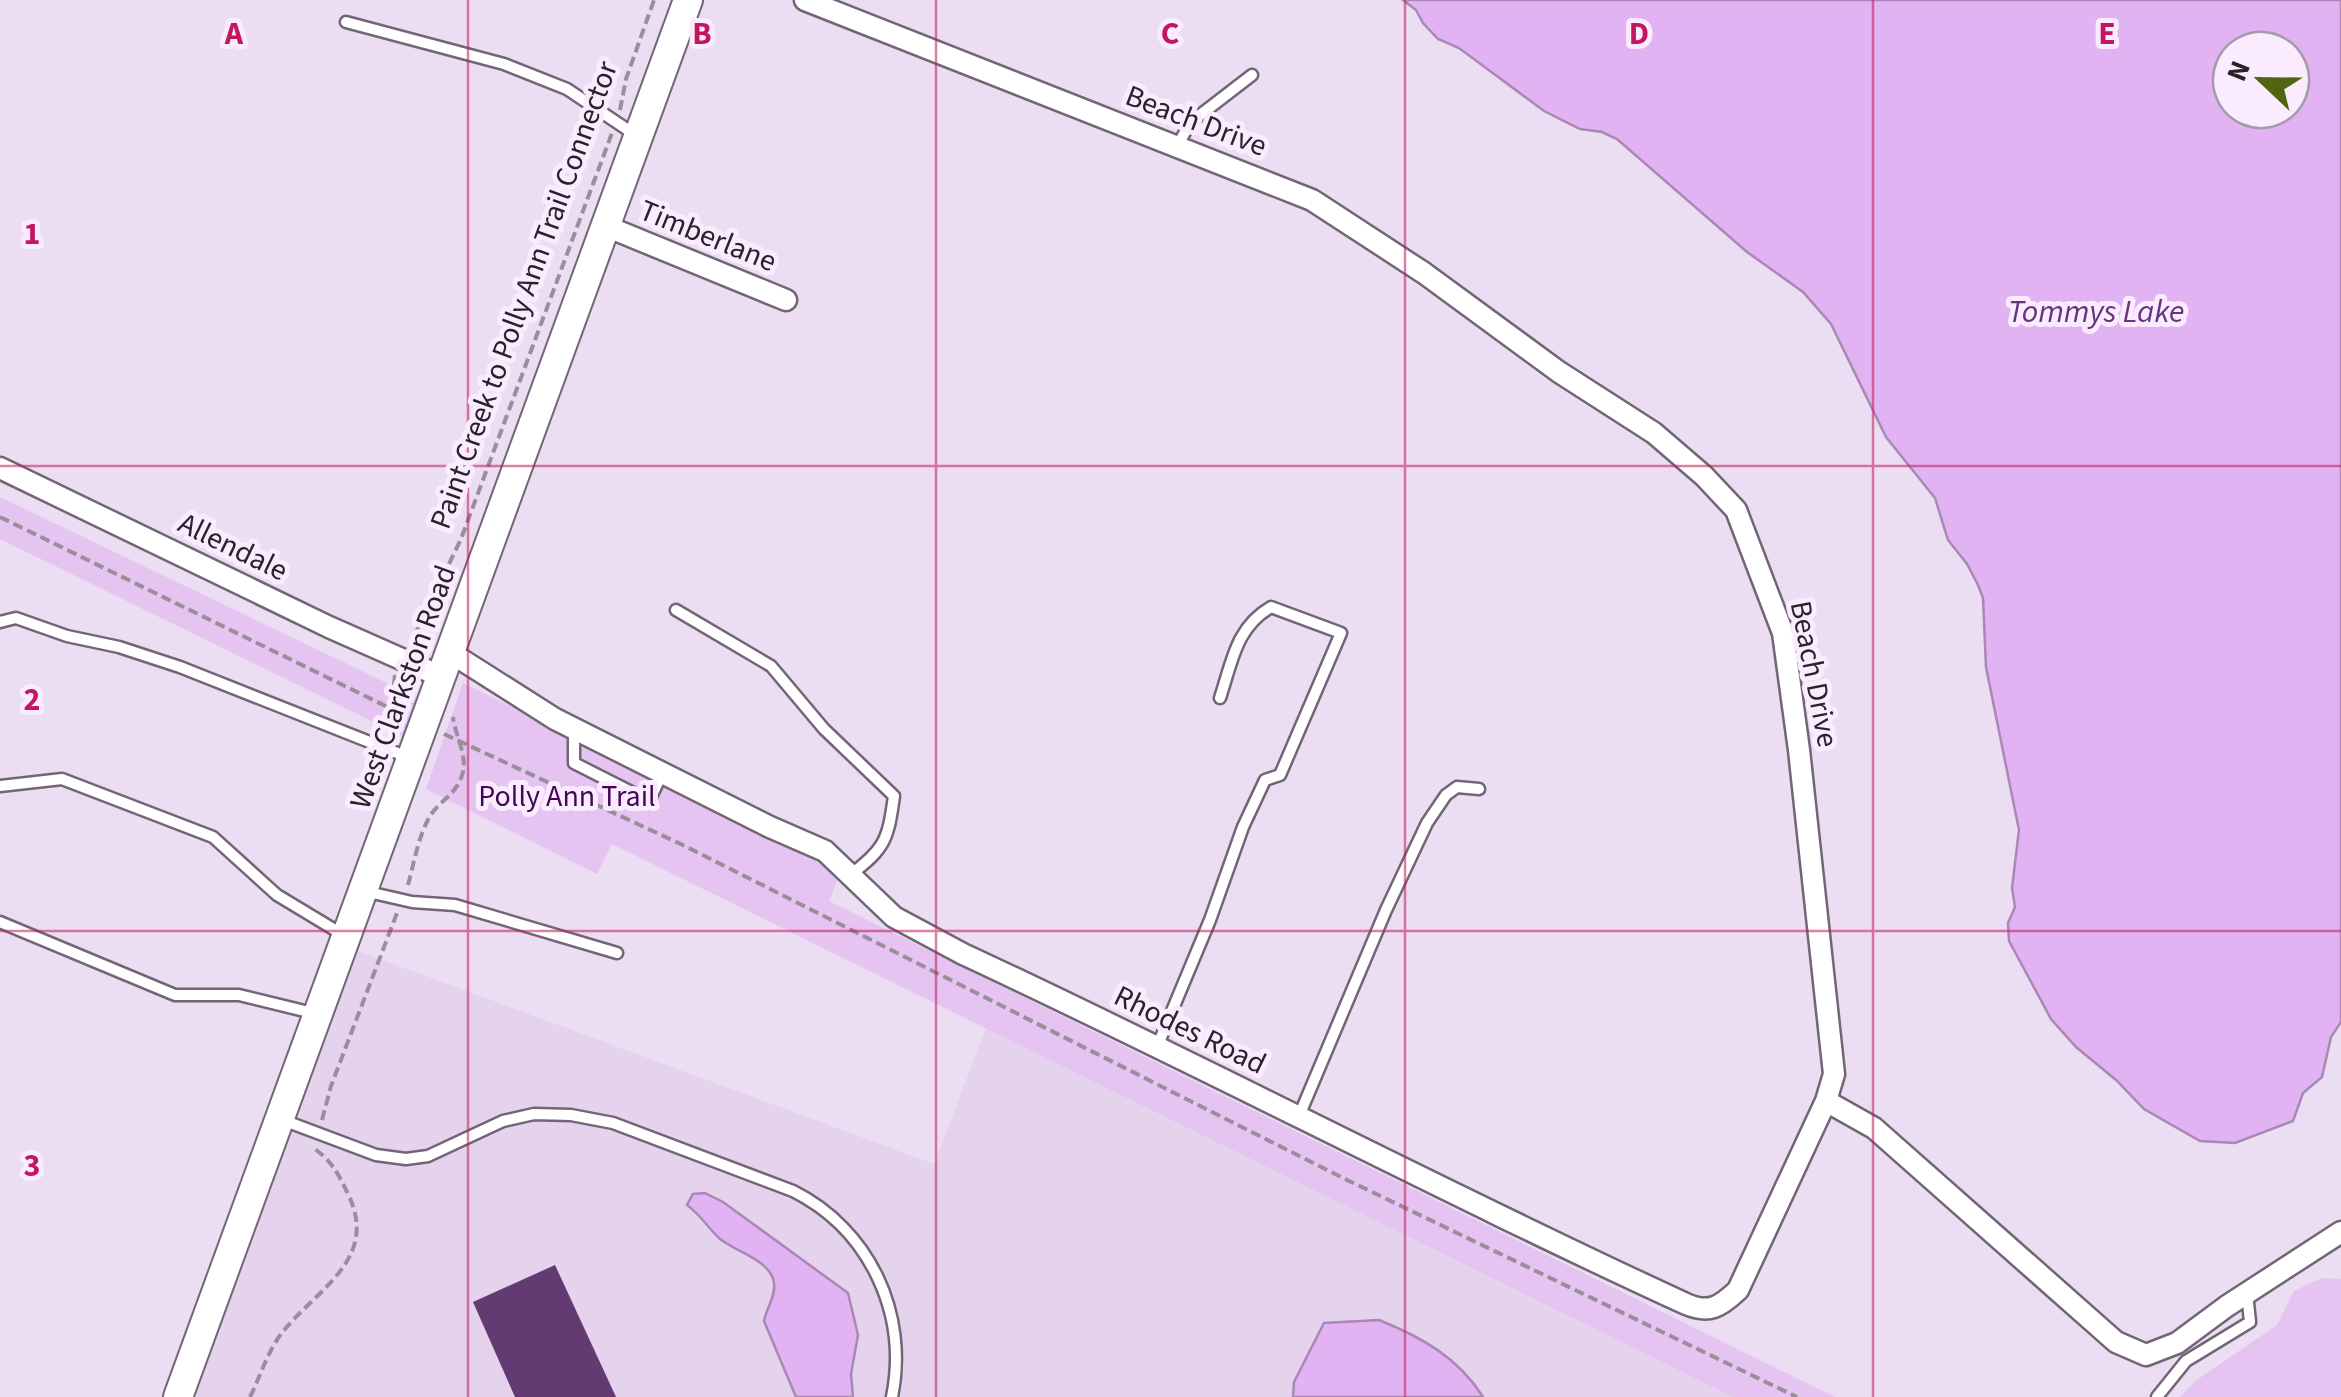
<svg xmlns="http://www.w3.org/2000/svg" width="2341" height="1397" viewBox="0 0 2341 1397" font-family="'Source Sans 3',sans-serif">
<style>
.built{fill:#e5d2ec}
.green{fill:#e5c4f1}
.water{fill:#e2b3f3;stroke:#aa88b6;stroke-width:2.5;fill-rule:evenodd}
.building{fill:#633a71}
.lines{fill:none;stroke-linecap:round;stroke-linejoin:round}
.lane-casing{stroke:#716576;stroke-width:15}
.street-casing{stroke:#716576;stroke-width:25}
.secondary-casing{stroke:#716576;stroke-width:32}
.path{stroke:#988e9c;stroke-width:4;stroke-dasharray:10 5;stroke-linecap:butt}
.lane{stroke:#fff;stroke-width:10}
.street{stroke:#fff;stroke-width:20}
.secondary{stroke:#fff;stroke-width:28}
.grid{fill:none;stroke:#c2185b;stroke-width:2.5;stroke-opacity:0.55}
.labels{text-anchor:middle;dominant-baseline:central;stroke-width:10;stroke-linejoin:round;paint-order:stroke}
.street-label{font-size:30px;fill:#282229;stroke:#faebff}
.park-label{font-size:30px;fill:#430654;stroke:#faebff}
.water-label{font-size:32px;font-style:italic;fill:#6a327c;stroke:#faebff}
.grid-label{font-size:32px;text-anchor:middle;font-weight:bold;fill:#c2185b;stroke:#faebff;stroke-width:10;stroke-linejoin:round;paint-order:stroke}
</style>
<rect width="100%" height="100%" fill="#ecdef2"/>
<!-- built -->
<path class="built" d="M353,949l581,215 52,-136 747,369h-1542z"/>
<!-- green -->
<path class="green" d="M0,497l418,201 -14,39 -404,-198z
M463,683l379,186 -13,32 1006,496h-102l-1121,-553 -15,30 -171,-85z
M2322,1278l19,1v118h-161l15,-16 82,-56 17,-34z"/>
<!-- water -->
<path class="water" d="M1403,0h938v1022l-10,15 -9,40 -19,16 -10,28 -58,22 -35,-2 -56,-32 -28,-29 -40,-33 -25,-28 -42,-78 -1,-18 7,-16 -3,-19 7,-58 -33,-163 -3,-69 -5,-13 -11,-21 -19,-24 -13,-42 -49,-61 -55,-113 -28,-32 -56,-40 -130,-113 -15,-7 -22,-3 -36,-18 -85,-63 -21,-9 -15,-16 -7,-13zM2291,50v60h-60v-60z
M705,1193l18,9 125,91 10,42 -7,39 2,23h-57l-32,-76c2,-12 12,-25 10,-38 -3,-23 -38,-31 -54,-44 -12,-11 -19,-24 -33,-34l6,-11z
M1379,1320c42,17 79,37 104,77h-190l1,-15 30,-59z"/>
<!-- building -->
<path class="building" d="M555,1265l61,132h-101l-42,-95z"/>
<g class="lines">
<!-- lane casing -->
<g class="lane-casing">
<path id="lane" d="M346,22l158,42 63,25 67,45
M1177,146l14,-24 61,-47
M676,610l95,56 53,63 70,67c-6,43 -8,52 -44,79
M0,622l16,-4 51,18 52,11 61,20 230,91
M574,730v33l75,38 13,-27
M0,786l62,-7 151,58 64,58 68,41
M364,891l48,11 43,3 162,48
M0,922l175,73h64l78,19
M1157,1047l53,-127 33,-93 22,-47 15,-5 61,-142 -70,-26c-35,20 -39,55 -51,91
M1299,1116l87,-206 41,-87 19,-28 11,-8 22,2
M280,1119l96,36 30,4 22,-3 75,-35 31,-7 37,1 42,8 180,68c76,38 116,122 99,206
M2157,1397l29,-36 64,-39 -3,-29"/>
</g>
<!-- street casing -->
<g class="street-casing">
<path id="street" d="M608,227l178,73
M0,468l329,159 113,50
M451,653l104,66 215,108 55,24 69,66 69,37c243,113 479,238 723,350 23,10 34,3 52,-14l88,-189 8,-27 -35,-324 -16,-117 -47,-123 -32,-34 -50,-43 -95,-61 -135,-99 -112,-73 -507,-200
M1826,1101l48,27 242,214 30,13 31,-12 50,-37 114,-74"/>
</g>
<!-- secondary casing -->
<g class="secondary-casing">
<path id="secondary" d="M178,1397l510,-1397"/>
</g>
<!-- path -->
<path class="path" d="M620,110l6,-31 28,-79
M0,517l404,198
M410,645l51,-106 151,-406
M395,675l-1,9 8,22 -3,6
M444,734l241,112 656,331 456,220
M408,885c6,-22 10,-48 22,-69 10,-16 27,-21 33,-44 4,-18 -8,-37 -10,-55
M322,1120l9,-34 66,-173
M250,1397c10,-20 17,-44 31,-63 35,-45 99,-74 67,-140 -11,-23 -17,-34 -36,-47"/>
<!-- lane -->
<use href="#lane" class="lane"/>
<!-- street -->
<use href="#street" class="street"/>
<!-- secondary -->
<use href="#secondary" class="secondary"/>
</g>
<!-- grid -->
<path class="grid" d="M468,0v1397M936,0v1397M1405,0v1397M1873,0v1397M0,466h2341M0,931h2341"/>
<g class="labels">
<!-- street labels -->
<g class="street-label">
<text transform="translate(1196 121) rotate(21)">Beach Drive</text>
<text transform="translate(708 236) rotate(22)">Timberlane</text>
<text transform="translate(524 295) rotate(-70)">Paint Creek to Polly Ann Trail Connector</text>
<text transform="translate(233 547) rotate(26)">Allendale</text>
<text transform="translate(1814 674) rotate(79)">Beach Drive</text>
<text transform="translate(403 687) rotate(-70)">West Clarkston Road</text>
<text transform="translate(1190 1030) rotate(26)">Rhodes Road</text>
</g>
<!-- park labels -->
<g class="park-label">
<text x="567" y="796">Polly Ann Trail</text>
</g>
<!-- water labels -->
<g class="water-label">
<text x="2096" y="312">Tommys Lake</text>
</g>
</g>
<g class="grid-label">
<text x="234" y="44">A</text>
<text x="702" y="44">B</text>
<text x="1170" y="44">C</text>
<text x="1639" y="44">D</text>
<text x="2107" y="44">E</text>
<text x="32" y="244">1</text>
<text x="32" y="710">2</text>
<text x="32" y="1176">3</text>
</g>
<!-- north arrow -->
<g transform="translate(2261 80) rotate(292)"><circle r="48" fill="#faebff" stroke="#a69ba9" stroke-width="2.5"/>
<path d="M0-8L18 38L0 25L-18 38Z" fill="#506511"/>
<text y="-15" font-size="28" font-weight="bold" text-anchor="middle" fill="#282229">N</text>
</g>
</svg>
